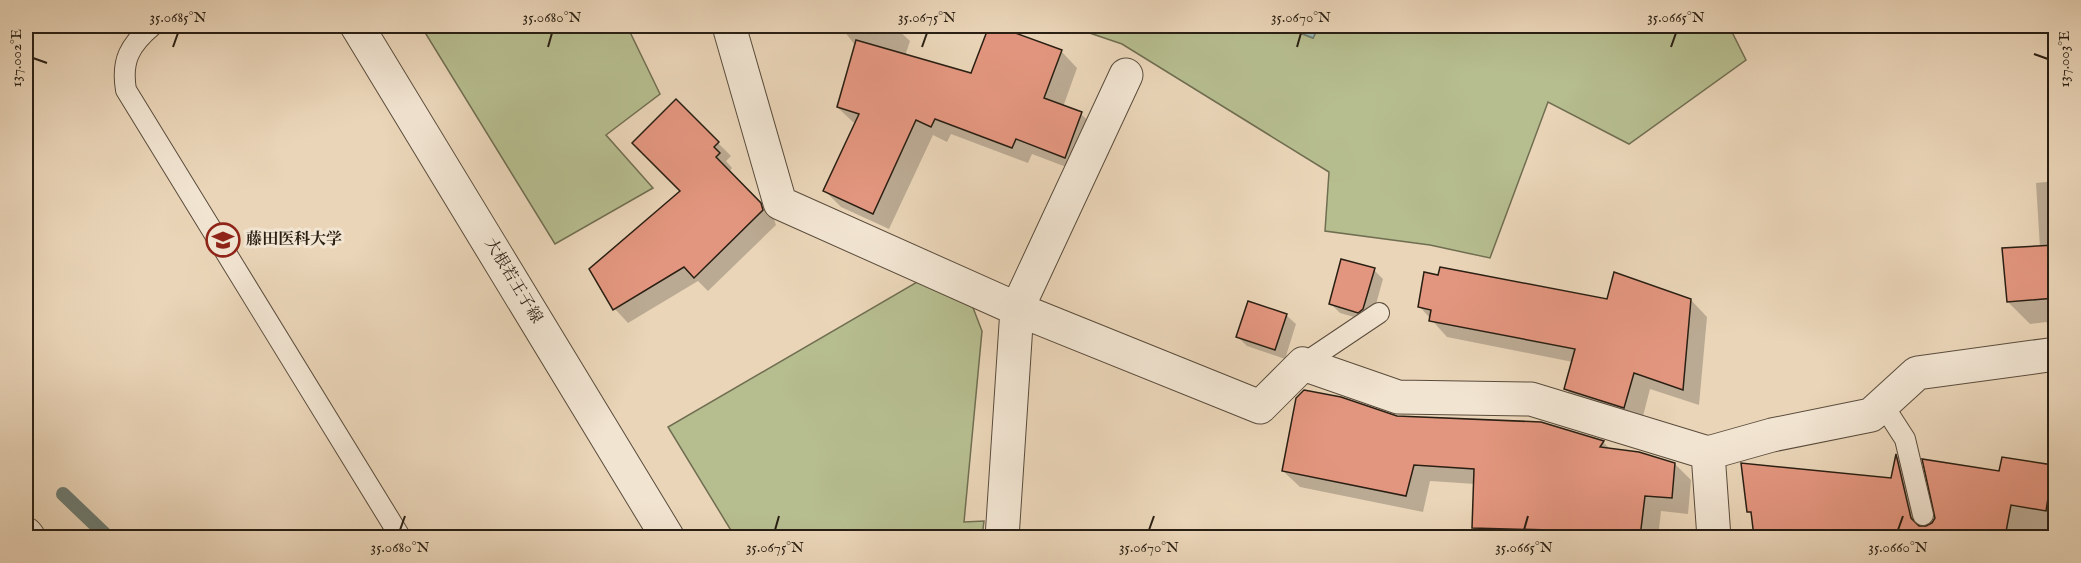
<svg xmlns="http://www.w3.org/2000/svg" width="2081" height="563" viewBox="0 0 2081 563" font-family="'IM FELL English','Noto Serif JP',serif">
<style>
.green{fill:#b6bd8f;stroke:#706e51;stroke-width:1.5}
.water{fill:#98b8b1;stroke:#6c7b72;stroke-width:1.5}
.shadow{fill:#0003}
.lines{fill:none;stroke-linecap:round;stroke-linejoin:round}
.stream{stroke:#6c7b72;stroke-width:14}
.building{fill:#e3967f;stroke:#2a1f13;stroke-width:1.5}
.service-casing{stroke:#5a4c3c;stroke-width:22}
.minor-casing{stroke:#5a4c3c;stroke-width:35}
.tertiary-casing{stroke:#5a4c3c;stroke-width:35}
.service{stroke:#f1e4d1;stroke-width:20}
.minor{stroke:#f1e4d1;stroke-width:33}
.tertiary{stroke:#f1e4d1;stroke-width:33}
.ticks{fill:none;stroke:#2a1f13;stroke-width:2}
.labels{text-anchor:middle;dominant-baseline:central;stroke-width:6;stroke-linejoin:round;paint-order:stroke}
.poi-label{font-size:16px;font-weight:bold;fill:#2a1f13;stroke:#f1e4d1;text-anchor:start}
.street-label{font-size:16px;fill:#2a1f13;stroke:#f1e4d1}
.neatline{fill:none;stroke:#2a1f13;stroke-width:2}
.ticks-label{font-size:15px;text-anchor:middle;fill:#2a1f13}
</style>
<rect width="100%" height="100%" fill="#ead5b8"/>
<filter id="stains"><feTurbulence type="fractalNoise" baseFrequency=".00333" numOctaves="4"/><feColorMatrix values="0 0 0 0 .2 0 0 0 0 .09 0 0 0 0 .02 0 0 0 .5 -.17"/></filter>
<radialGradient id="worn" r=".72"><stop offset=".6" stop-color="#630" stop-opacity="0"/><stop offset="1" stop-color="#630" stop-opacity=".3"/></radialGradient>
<!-- green -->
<path class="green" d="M421,26h206l33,68 -54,41 47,53 -98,56z
M1069,26h213l31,12 5,-10 -2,-2h424l-7,8 13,26 -117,84 -81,-42 -58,156 -60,-13 -105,-14 4,-59 -207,-128z
M917,282l55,23 10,26 -18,191 20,-1 -2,16h-247l-67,-110z"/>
<!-- water -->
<path class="water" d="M1282,26h34l2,2 -5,10z"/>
<!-- shadow -->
<path class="shadow" d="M840,26h54l16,15 -5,15 67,19 18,-49 71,25 16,17 -14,39 18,7 17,16 -16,43 -50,-19 -4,9 -77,-29 -4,8 -14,-7 -44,94 -48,-22 -16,-16 31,-68 -3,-1 -17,-16 19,-61z
M676,101l55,55 -5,5 6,7 -3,4 45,47 2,6 -68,66 -10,-10 -70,42 -13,-14 -24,-40 91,-78z
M2056,181v150l-10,-9 -16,2 -22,-22 32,-54 -4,-65z
M1374,270l9,9 -11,40 -4,2 -28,-8 -9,-9z
M1691,300l16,17 -8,88 -49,-16 -9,35 -59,-18 -16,-17 7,-27 -126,-25 -28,-31z
M1286,315l10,9 -11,35 -38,-13 -9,-9z
M1397,417l144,6 62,19 8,8 64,14 16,16 -3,34 -27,-3 -3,27h-185l2,-54 -45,-3 -7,31 -123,-25 -17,-16z
M1897,457l18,18 12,52 6,-3 3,-11 74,-27 46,-3v55h-167l37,-5 -3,-3 -57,8h-110l-3,-22 -4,-4 143,-33z"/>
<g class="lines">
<!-- stream -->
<path class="stream" d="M63,494l46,44"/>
</g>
<!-- building -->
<path class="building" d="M989,26h7l66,24 -18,48 38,14 -17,46 -49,-19 -4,9 -77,-29 -4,8 -15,-7 -43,94 -50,-23 36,-77 -22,-7 19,-67 115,33z
M676,99l43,43 -5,5 6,6 -4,4 45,46 2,7 -69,68 -10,-11 -71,43 -24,-41 91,-78 -48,-48z
M2055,245v53l-48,4 -5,-54z
M1341,259l34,9 -12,41 -5,4 -29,-9z
M1440,267l167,32 7,-27 77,27 -8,91 -49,-17 -10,35 -60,-19 11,-40 -146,-28 2,-11 -13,-3 6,-35 14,3z
M1248,301l39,13 -12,36 -39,-13z
M1304,390l37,7 56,19 144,6 63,19 -4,6 39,5 36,11 -3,35 -27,-2 -5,41h-55l1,-6 -114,-3 2,-59 -60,-4 -8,31 -124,-25 14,-73z
M1896,454l15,64 8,8h7l6,-3 3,-5 -13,-59 77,12 3,-14 51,8 -7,46 -35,-6 -6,32h-69l1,-7 -59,7h-124l-3,-25h-4l-6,-49 150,15z"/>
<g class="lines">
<!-- service casing -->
<g class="service-casing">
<path id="service" d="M152,26c-22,19 -31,34 -26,64l275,448
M1303,364l76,-51
M1883,405l22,34 18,76"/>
</g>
<!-- minor casing -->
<g class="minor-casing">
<path id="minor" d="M729,26l51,177 237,106 243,98 43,-43 95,33 133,2 177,54 64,-18 99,-20 46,-42 139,-19
M1708,453l6,85
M26,534l3,4
M1002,538l15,-229 109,-234"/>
</g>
<!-- tertiary casing -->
<g class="tertiary-casing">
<path id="tertiary" d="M357,26l311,512"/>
</g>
<!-- service -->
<use href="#service" class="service"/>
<!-- minor -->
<use href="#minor" class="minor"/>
<!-- tertiary -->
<use href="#tertiary" class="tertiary"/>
</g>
<!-- ticks -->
<path class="ticks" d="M173,47l5,-14M548,47l4,-14M922,47l5,-14M1297,47l4,-14M1671,47l5,-14M2034,54l14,5M33,58l14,5M400,530l5,-14M775,530l4,-14M1149,530l5,-14M1524,530l4,-14M1898,530l5,-14"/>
<!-- icons -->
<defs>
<g id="university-ring" transform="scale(1.725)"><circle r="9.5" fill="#f1e4d1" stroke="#8f2418" stroke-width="1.5"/><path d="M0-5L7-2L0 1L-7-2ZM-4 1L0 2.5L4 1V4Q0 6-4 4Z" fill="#8f2418"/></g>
</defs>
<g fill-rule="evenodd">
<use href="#university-ring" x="223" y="240"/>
</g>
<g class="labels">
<!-- poi labels -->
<g class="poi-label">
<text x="246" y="240">藤田医科大学</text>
</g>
<!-- street labels -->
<g class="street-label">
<text transform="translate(513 281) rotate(59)">大根若王子線</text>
</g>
</g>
<!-- margin -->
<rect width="2081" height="563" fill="none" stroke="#ead5b8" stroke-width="66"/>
<rect x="33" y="33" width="2015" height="497" class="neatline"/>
<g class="ticks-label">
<text x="178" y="22">35.0685°N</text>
<text x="552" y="22">35.0680°N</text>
<text x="927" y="22">35.0675°N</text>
<text x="1301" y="22">35.0670°N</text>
<text x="1676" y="22">35.0665°N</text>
<text transform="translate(16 58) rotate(-90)" y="5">137.002°E</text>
<text transform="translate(2064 59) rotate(-90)" y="5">137.003°E</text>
<text x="400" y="552">35.0680°N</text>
<text x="775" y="552">35.0675°N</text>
<text x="1149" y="552">35.0670°N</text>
<text x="1524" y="552">35.0665°N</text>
<text x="1898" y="552">35.0660°N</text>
</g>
<rect width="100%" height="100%" filter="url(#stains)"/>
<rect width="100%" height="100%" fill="url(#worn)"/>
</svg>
